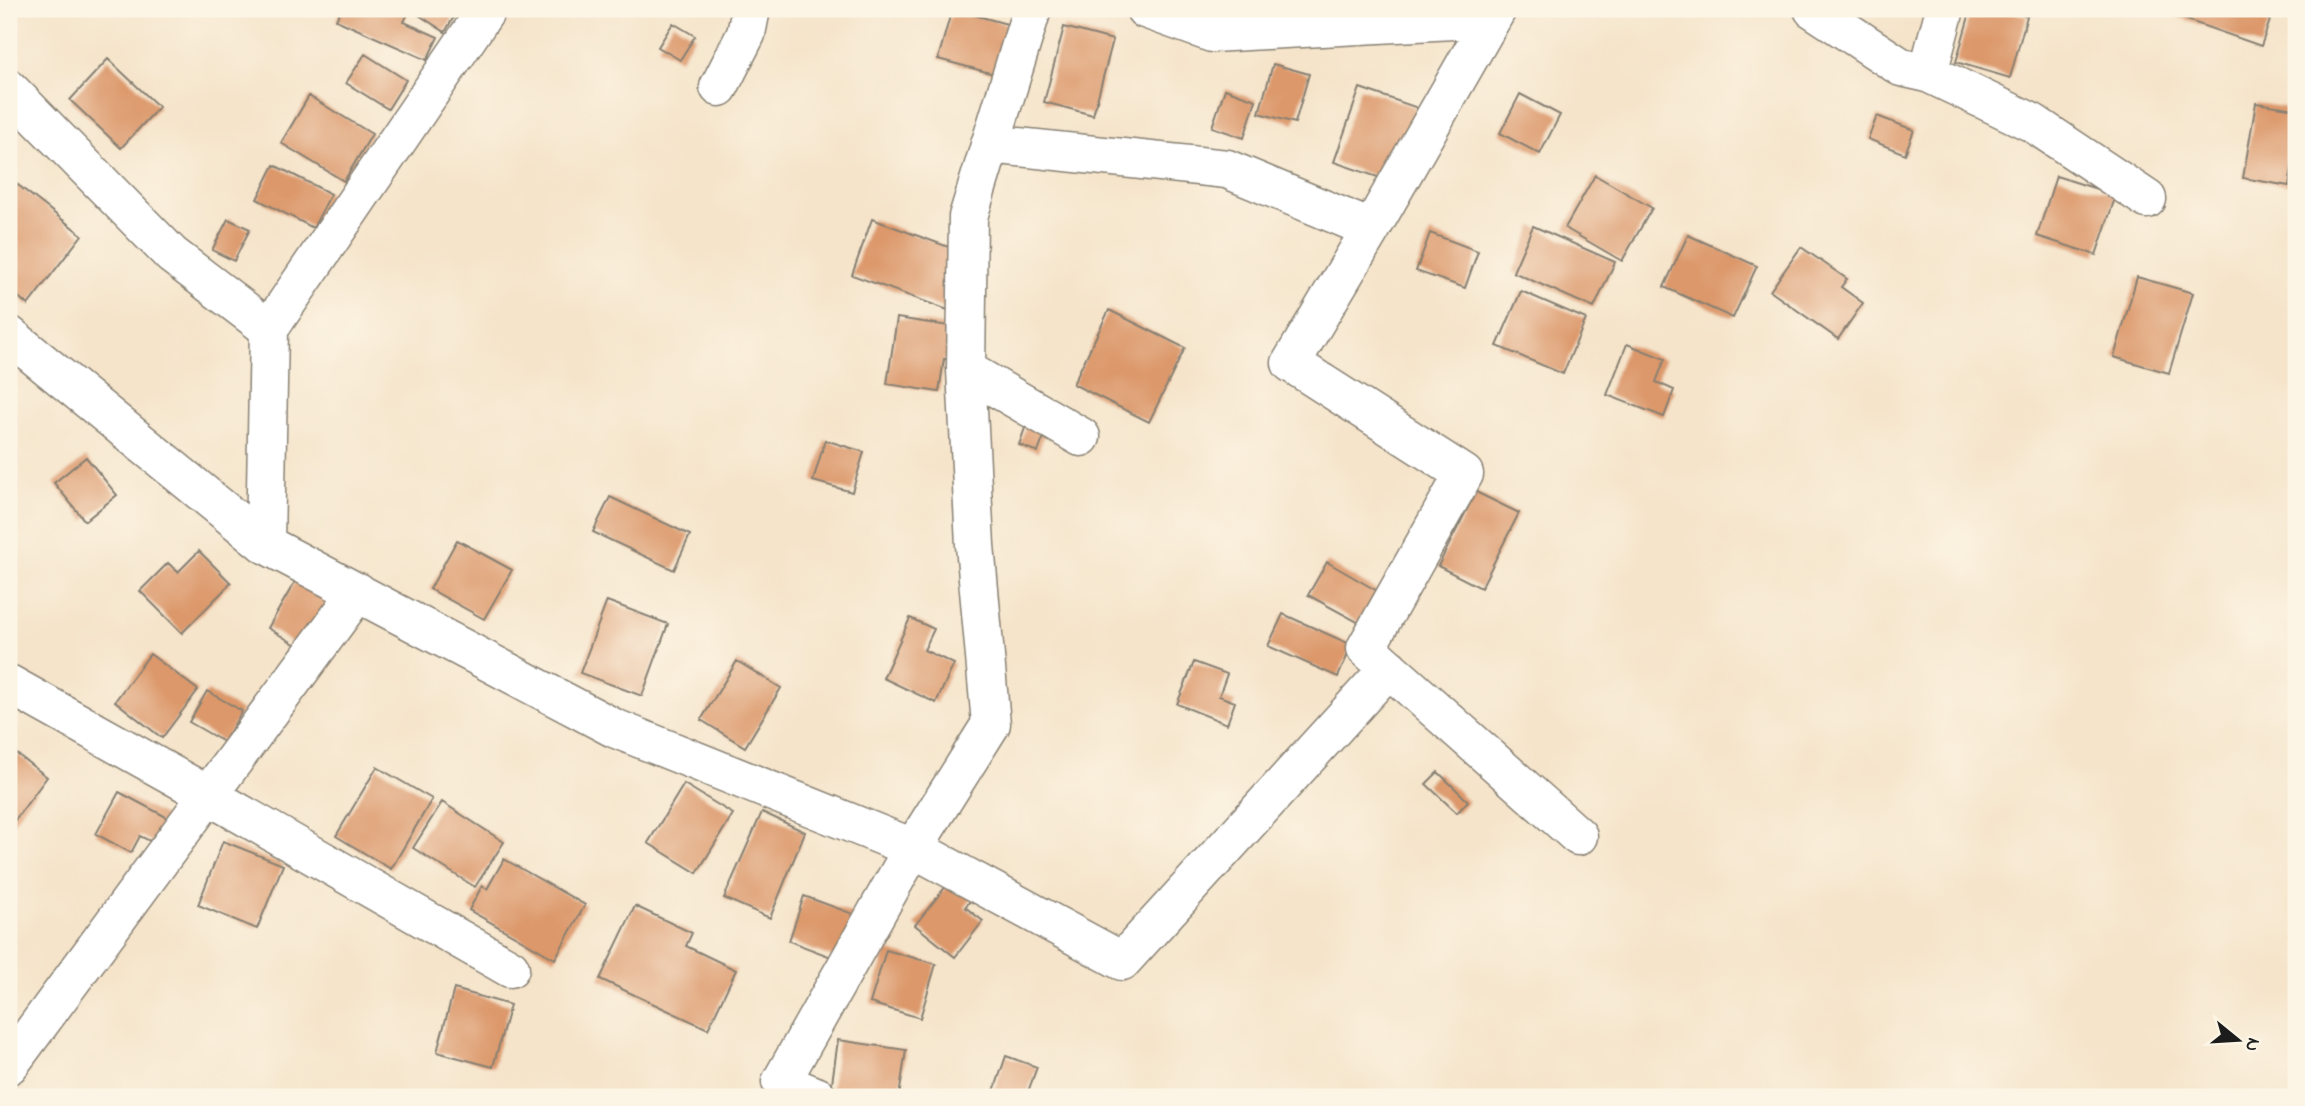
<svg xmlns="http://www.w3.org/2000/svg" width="2305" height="1106" viewBox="0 0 2305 1106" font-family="'Indie Flower',sans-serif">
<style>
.building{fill:#dc986b}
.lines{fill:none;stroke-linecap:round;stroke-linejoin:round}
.street-casing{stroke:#888073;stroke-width:41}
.street{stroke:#fff;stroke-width:38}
</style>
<rect width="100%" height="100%" fill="#fcf5e5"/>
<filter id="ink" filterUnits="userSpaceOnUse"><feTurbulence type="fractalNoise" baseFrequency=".0143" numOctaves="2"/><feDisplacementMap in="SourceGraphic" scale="14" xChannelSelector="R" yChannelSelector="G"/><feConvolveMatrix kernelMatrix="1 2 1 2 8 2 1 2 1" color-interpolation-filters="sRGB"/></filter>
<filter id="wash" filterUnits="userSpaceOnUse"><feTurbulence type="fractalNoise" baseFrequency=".00686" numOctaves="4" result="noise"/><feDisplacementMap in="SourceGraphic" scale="28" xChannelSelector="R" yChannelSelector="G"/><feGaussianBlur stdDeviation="1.57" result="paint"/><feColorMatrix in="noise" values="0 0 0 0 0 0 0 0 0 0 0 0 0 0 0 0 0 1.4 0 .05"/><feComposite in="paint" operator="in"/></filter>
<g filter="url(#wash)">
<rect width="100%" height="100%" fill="#f5e4ca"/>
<g id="blocks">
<!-- building -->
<path class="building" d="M341,9h69l-6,13 34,15 -11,23 -91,-40z
M419,9h37l2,1 -13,22 -29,-19z
M952,9l55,15 -13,50 -56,-15z
M1971,9h30l26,7 -17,62 -54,-16z
M2162,9h112l-13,37 -100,-35z
M673,23l22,13 -15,24 -22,-13z
M1064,27l49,13 -20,75 -49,-13z
M365,54l41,26 -18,29 -42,-26z
M108,59l51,48 -38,41 -51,-48z
M1273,64l36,10 -14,49 -36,-10z
M1360,88l58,20 -26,74 -58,-20z
M1225,89l31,11 -12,38 -32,-11z
M1520,94l40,21 -20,39 -40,-21z
M309,96l63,38 -28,47 -63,-38z
M2256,103l40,6v34l-7,43 -46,-8z
M1877,116l37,14 -9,24 -37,-15z
M274,165l57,29 -18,34 -56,-29z
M1595,175l57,33 -30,53 -57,-33z
M2056,176l60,19 -20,60 -59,-19z
M9,178l73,57 -54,70 -19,-16z
M228,219l22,10 -16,32 -22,-11z
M872,219l104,38 -20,56 -104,-38z
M1533,226l82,36 -21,46 -81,-36z
M1430,233l48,18 -13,37 -49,-17z
M1688,235l69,31 -24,52 -69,-31z
M1801,247l46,32 -6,8 22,16 -25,36 -68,-48z
M2137,277l56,16 -24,80 -55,-16z
M1521,291l65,28 -23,55 -66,-28z
M1109,310l76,38 -36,74 -76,-38z
M897,318l78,12 -6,33 -25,-4 -5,33 -52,-8z
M1627,344l38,15 -9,23 18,8 -10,27 -57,-22z
M1030,414l20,7 -12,31 -19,-7z
M825,440l39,12 -12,40 -39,-11z
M86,457l31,38 -32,26 -31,-38z
M1476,492l43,21 -38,75 -43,-22z
M610,497l80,38 -16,35 -81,-38z
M457,540l55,30 -28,49 -54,-30z
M199,551l32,32 -49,50 -42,-42 28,-28 10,9z
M307,561l45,27 -39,67 -45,-27z
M1327,562l52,30 -18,32 -53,-29z
M607,601l61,23 -26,72 -62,-23z
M1283,614l69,31 -14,32 -70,-31z
M910,618l24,11 -10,21 30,14 -18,39 -53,-25z
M150,654l48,36 -36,48 -47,-37z
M737,661l44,27 -36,59 -44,-27z
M1194,662l33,12 -8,22 16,6 -8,22 -50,-20z
M207,691l35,20 -18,31 -35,-20z
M9,748l38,29 -38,51z
M377,767l55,32 -41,70 -55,-33z
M1438,772l30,29 -11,12 -31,-29z
M684,784l49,30 -36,59 -49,-30z
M119,792l51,27 -14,25 -16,-8 -9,17 -35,-19z
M442,802l62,40 -29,45 -62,-39z
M762,812l43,20 -35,86 -46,-20z
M223,841l60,24 -26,64 -59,-24z
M504,859l81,46 -30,54 -86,-49 13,-24 5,3z
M959,870l22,18 -16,19 18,14 -28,36 -40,-32z
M804,896l52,19 -17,45 -50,-19z
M635,906l57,27 -6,13 50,24 -28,59 -108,-50z
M886,950l50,14 -16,54 -50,-15z
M454,989l56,16 -17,62 -56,-15z
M838,1040l68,10 -7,47h-69z
M1006,1056l31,11 -11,30h-34z"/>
</g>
</g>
<g filter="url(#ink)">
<use href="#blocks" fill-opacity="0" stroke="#888073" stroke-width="2"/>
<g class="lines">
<!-- street casing -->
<g class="street-casing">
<path id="street" d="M1032,9l-64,208 -2,153 115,67
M1145,9l67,24 279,-15
M1813,9l88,58 27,6 105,50 114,76
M1928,73l17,-64
M719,87l27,-53 5,-25
M9,89l163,166 97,74 -4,215 349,184 299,120 -132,234 37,15
M990,144l237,25 144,60 126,-220
M1371,229l-80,134 173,111 -98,174 212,188
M269,329l218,-320
M9,335l256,209
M966,370l9,175 16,179 -78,124 209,113 267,-293
M9,684l199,111 302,173
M9,1065l349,-473"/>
</g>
<!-- street -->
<use href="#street" class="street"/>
</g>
</g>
<!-- margin -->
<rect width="2305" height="1106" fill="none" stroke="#fcf5e5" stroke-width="35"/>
<!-- north arrow -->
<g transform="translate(2238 1040) rotate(108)" stroke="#fcf5e5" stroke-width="5" paint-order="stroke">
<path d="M0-5L12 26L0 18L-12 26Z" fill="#1c1c1c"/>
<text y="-10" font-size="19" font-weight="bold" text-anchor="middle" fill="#1c1c1c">N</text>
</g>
</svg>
